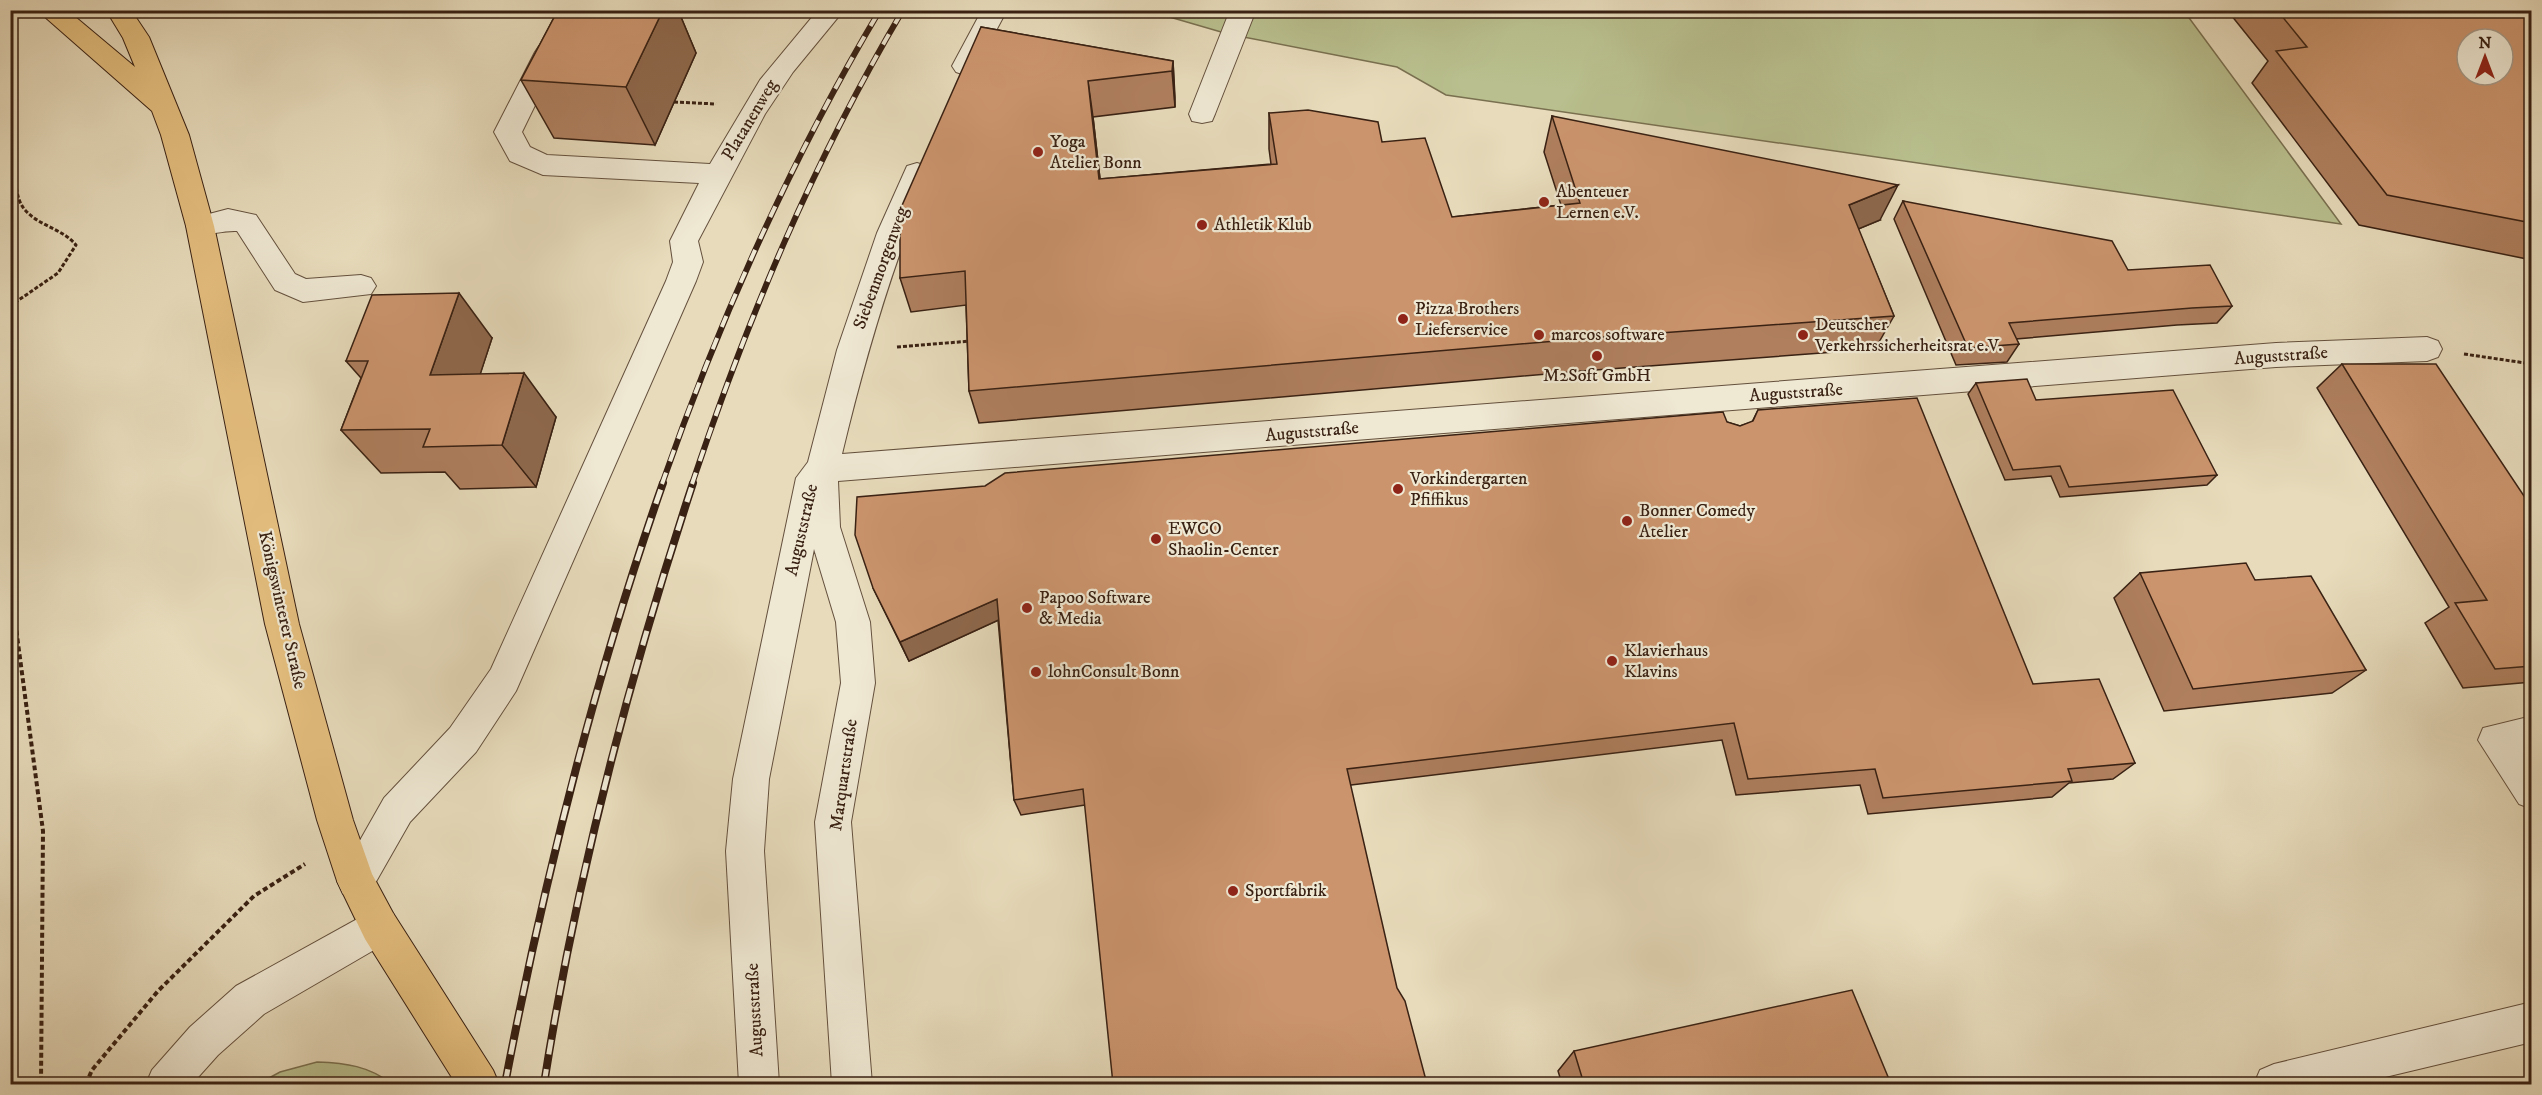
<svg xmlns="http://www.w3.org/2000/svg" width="2542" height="1095" viewBox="0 0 2542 1095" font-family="'IM FELL DW Pica',serif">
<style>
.green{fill:#b9bf8e;stroke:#797050;stroke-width:1.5}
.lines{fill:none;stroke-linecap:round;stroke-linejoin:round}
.minor-casing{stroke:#64503d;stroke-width:2}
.major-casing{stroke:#392113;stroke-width:2}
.path-far1{stroke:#392113;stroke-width:3;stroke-dasharray:4 2;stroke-linecap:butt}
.path{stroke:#392113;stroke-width:4;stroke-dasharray:5 3;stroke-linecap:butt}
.minor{fill:#efe8d3;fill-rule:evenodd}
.major{fill:#e4be7e;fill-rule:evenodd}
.rail-far1-casing{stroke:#392113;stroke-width:6}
.rail-casing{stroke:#392113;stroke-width:8}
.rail-far1{stroke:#efe8d3;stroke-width:4;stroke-dasharray:12;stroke-linecap:butt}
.rail{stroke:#efe8d3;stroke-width:5;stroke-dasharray:15;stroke-linecap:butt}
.wall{fill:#af7f5e;stroke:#392113;stroke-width:1.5}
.shaded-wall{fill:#8e684c;stroke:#392113;stroke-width:1.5}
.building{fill:#cb946d;stroke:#392113;stroke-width:1.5;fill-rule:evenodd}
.poi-dot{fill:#8f2418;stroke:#efe8d3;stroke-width:2}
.labels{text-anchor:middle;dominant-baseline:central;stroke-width:4.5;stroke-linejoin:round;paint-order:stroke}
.street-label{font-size:18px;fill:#392113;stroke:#efe8d3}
.poi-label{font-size:18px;fill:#392113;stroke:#efe8d3;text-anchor:start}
</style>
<rect width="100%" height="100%" fill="#e7dbbb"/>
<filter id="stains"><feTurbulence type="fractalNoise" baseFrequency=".00333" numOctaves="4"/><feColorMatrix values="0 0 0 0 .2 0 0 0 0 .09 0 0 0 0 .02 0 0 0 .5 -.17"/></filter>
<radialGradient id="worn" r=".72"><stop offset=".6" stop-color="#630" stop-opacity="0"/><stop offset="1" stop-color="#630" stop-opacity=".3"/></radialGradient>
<!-- green -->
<path class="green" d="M1149,11h1035l157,213 -895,-129 -49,-28 -169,-33z
M317,1062c29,1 52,4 75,22h-134l22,-12z"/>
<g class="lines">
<!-- minor casing -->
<g class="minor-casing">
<path id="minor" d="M818,10h26l-51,62 -28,42 -67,127 5,21 -7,19 -180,410 -40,61 -66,70 -41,72 -13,5 -13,-5 -6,-13 47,-83 66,-70 41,-59 175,-388 7,-19 -3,-21 29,-58 -156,-8 -33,-14 -16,-29 41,-80 4,-6 9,-3 9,3 4,6 -39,80 8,15 17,8 163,9 50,-84z
M982,10h25l-33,62 -9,3 -9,-3 -4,-6z
M1230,10h26l-41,104 -3,7 -10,2 -10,-2 -3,-7z
M917,163l10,3 4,7c-39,91 -66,185 -89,281l1434,-111 151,-6 11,4 4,8 -4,8 -11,4 -151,6 -1438,114 2,46 30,95 5,61 -24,139 21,262h-40l-17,-262 26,-139 -5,-61 -22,-73 -45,230 -5,72 15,233h-40l-13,-233 7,-72 63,-301 12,-16 29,-112 40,-117 30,-67z
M228,209l28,6 39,59 11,5 55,-4 10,3 5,8 -5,8 -68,8 -28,-12 -38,-59c-17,-1 -32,7 -47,2l-4,-7 4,-7z
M2532,716v33l-8,1 8,11v48l-13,-5 -41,-64 5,-12z
M379,907l14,6 5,13 -5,13 -129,75 -46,41 -26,29h-46l6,-14 38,-43 46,-41z
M2532,1002v40l-176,42h-102l6,-14 14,-6z"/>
</g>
<!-- major casing -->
<g class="major-casing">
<path id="major" d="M37,10h30l68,57 -12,-29 -17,-28h25l18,27 40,98 25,91 85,398 54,196 19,54 21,39 100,157 6,14h-43l-91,-145 -28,-58 -20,-61 -52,-196 -79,-398 -25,-91 -9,-24z"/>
</g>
<!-- path-far1 -->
<path class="path-far1" d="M163,14l32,-4
M674,102l42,2
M10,165c9,14 3,31 15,45 14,16 38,19 51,35l-18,28 -48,33
M897,347l74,-6
M2464,354l68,10"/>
<!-- path -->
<path class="path" d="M10,583l33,248 -2,253
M86,1084l6,-14 66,-79 96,-95 51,-32"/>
<!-- minor -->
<use href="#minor" class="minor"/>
<!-- major -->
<use href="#major" class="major"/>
<!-- rail-far1 casing -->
<g class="rail-far1-casing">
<path id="rail-far1" d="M662,484c58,-166 128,-323 218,-474
M692,484c56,-167 121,-322 211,-474"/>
</g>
<!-- rail casing -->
<g class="rail-casing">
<path id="rail" d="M505,1084c39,-204 89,-405 158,-601
M544,1084c32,-205 84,-404 149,-601"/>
</g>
<!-- rail-far1 -->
<use href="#rail-far1" class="rail-far1"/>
<!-- rail -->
<use href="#rail" class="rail"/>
</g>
<!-- wall -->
<path class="wall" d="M558,10h120l18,43 -41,92 -101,-7 -33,-58z
M2227,10h305v250l-173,-35 -107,-142 16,-22z
M981,27l192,34 2,46 -82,10 7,62 171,-15 -2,-15v-36l113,29 70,75 109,-12 -17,-53 8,-36 328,104 -22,9 36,87 -19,33 -293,22 -603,52 -10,-32 -3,-86 -55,7 -11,-34z
M1903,201l225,69 104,36 -15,17 -40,2 -161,14 3,5 -12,18 -51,3 -62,-146z
M492,338l-12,36 76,43 -20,70 -76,2 -15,-17 -64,1 -40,-43 20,-52 -15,-17z
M2342,364l190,144v174l-69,6 -38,-65 24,-16 -132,-219z
M1976,383l60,17 181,75 -10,10 -147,12 -9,-21 -46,4 -37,-86z
M1758,410l275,274 102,79 -22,16 -44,4 -17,14 -184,17 -8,-29 -124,10 -14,-55 -371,45 -266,20 -64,10 -7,-15 -16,-180 -89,41 -36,-73 854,-166 13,4 12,-4z
M2140,573l115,7 111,90 -34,23 -168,18 -50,-113z
M1574,1051l317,33h-329l-4,-13z"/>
<!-- shaded-wall -->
<path class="shaded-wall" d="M663,10h15l18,43 -41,92 -29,-58z
M1173,61l2,36v10l-3,-36z
M1088,81l5,36 11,97 -5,-35z
M1898,185l-18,35 -48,20 17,-35z
M459,293l33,45 -26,80 -36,-43z
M524,373l32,44 -20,70 -34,-42z
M997,599l6,19 -94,43 -9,-19z"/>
<!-- building -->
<path class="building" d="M558,10h105l-37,77 -105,-7z
M2277,10h255v213l-145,-28 -111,-144 31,-4zM2467,39h36v36h-36z
M981,27l192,34 -1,10 -84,10 11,98 178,-15 -8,-51 39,-3 70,12 4,20 43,-4 27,79 128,-14 -28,-87 346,69 -49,20 45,111 -303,22 -622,53 -4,-120 -65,7v-68z
M1903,201l209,40 16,29 82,-5 22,41 -40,2 -183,15 10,21 -51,4z
M459,293l-29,82 94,-2 -22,72 -79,2 7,-18 -89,1 27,-69h-22l26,-66z
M2342,364h94l96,144v158l-37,3 -40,-66 32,-3z
M2027,379l9,21 137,-10 44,85 -148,12 -9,-21 -47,4 -37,-87z
M1917,398l116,286 66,-5 36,84 -67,6 4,12 -189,17 -8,-29 -127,10 -14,-56 -387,46 50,219 8,13 22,83h-314l-30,-295 -69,11 -17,-201 -97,43 -27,-54 -18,-53 2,-38 128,-11 20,-13 718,-61 4,10 13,4 13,-5 5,-11z
M2246,563l9,17 56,-4 55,94 -173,19 -53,-116z
M1852,990l39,94h-307l-10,-33z"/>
<!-- markers -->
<g class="poi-dot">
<circle cx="1038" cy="152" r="6"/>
<circle cx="1544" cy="202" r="6"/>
<circle cx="1202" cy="225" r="6"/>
<circle cx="1403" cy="319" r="6"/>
<circle cx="1539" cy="335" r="6"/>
<circle cx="1803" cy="335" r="6"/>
<circle cx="1597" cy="356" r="6"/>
<circle cx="1398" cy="489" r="6"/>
<circle cx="1627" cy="521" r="6"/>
<circle cx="1156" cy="539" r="6"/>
<circle cx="1027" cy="608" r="6"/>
<circle cx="1612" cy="661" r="6"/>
<circle cx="1036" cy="672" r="6"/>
<circle cx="1233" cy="891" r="6"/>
</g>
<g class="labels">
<!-- street labels -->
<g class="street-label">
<text transform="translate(750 120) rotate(-59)">Platanenweg</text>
<text transform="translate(881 268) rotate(-70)">Siebenmorgenweg</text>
<text transform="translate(2281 356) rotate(-4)">Auguststraße</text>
<text transform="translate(1796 393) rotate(-4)">Auguststraße</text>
<text transform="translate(1312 432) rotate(-5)">Auguststraße</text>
<text transform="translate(802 530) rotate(-77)">Auguststraße</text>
<text transform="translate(282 610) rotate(77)">Königswinterer Straße</text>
<text transform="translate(844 775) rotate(-82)">Marquartstraße</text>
<text transform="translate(755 1010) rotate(-93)">Auguststraße</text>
</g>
<!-- poi labels -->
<g class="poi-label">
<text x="1050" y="142">Yoga<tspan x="1050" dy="21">Atelier Bonn</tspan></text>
<text x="1556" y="192">Abenteuer<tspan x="1556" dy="21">Lernen e.V.</tspan></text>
<text x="1214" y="225">Athletik Klub</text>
<text x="1415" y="309">Pizza Brothers<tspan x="1415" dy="21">Lieferservice</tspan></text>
<text x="1815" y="325">Deutscher<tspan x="1815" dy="21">Verkehrssicherheitsrat e.V.</tspan></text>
<text x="1551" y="335">marcos software</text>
<text x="1597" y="376" text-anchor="middle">M2Soft GmbH</text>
<text x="1410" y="479">Vorkindergarten<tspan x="1410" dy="21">Pfiffikus</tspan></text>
<text x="1639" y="511">Bonner Comedy<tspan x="1639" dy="21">Atelier</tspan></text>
<text x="1168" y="529">EWCO<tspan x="1168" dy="21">Shaolin-Center</tspan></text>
<text x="1039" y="598">Papoo Software<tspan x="1039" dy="21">&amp; Media</tspan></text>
<text x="1624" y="651">Klavierhaus<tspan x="1624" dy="21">Klavins</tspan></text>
<text x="1048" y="672">lohnConsult Bonn</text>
<text x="1245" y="891">Sportfabrik</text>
</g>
</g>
<!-- margin -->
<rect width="2542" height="1095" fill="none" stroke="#e7dbbb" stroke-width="36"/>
<rect x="12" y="12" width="2518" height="1071" fill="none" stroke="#392113" stroke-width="3"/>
<rect x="18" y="18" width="2506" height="1059" fill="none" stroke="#392113" stroke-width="1.5"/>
<!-- north arrow -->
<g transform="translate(2485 57)"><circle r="28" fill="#efe8d3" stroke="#a69886" stroke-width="1.5"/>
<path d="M0-4.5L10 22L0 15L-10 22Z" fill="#8f2418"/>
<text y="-9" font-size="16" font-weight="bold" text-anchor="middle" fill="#392113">N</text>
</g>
<rect width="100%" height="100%" filter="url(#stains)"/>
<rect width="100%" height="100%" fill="url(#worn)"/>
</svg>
